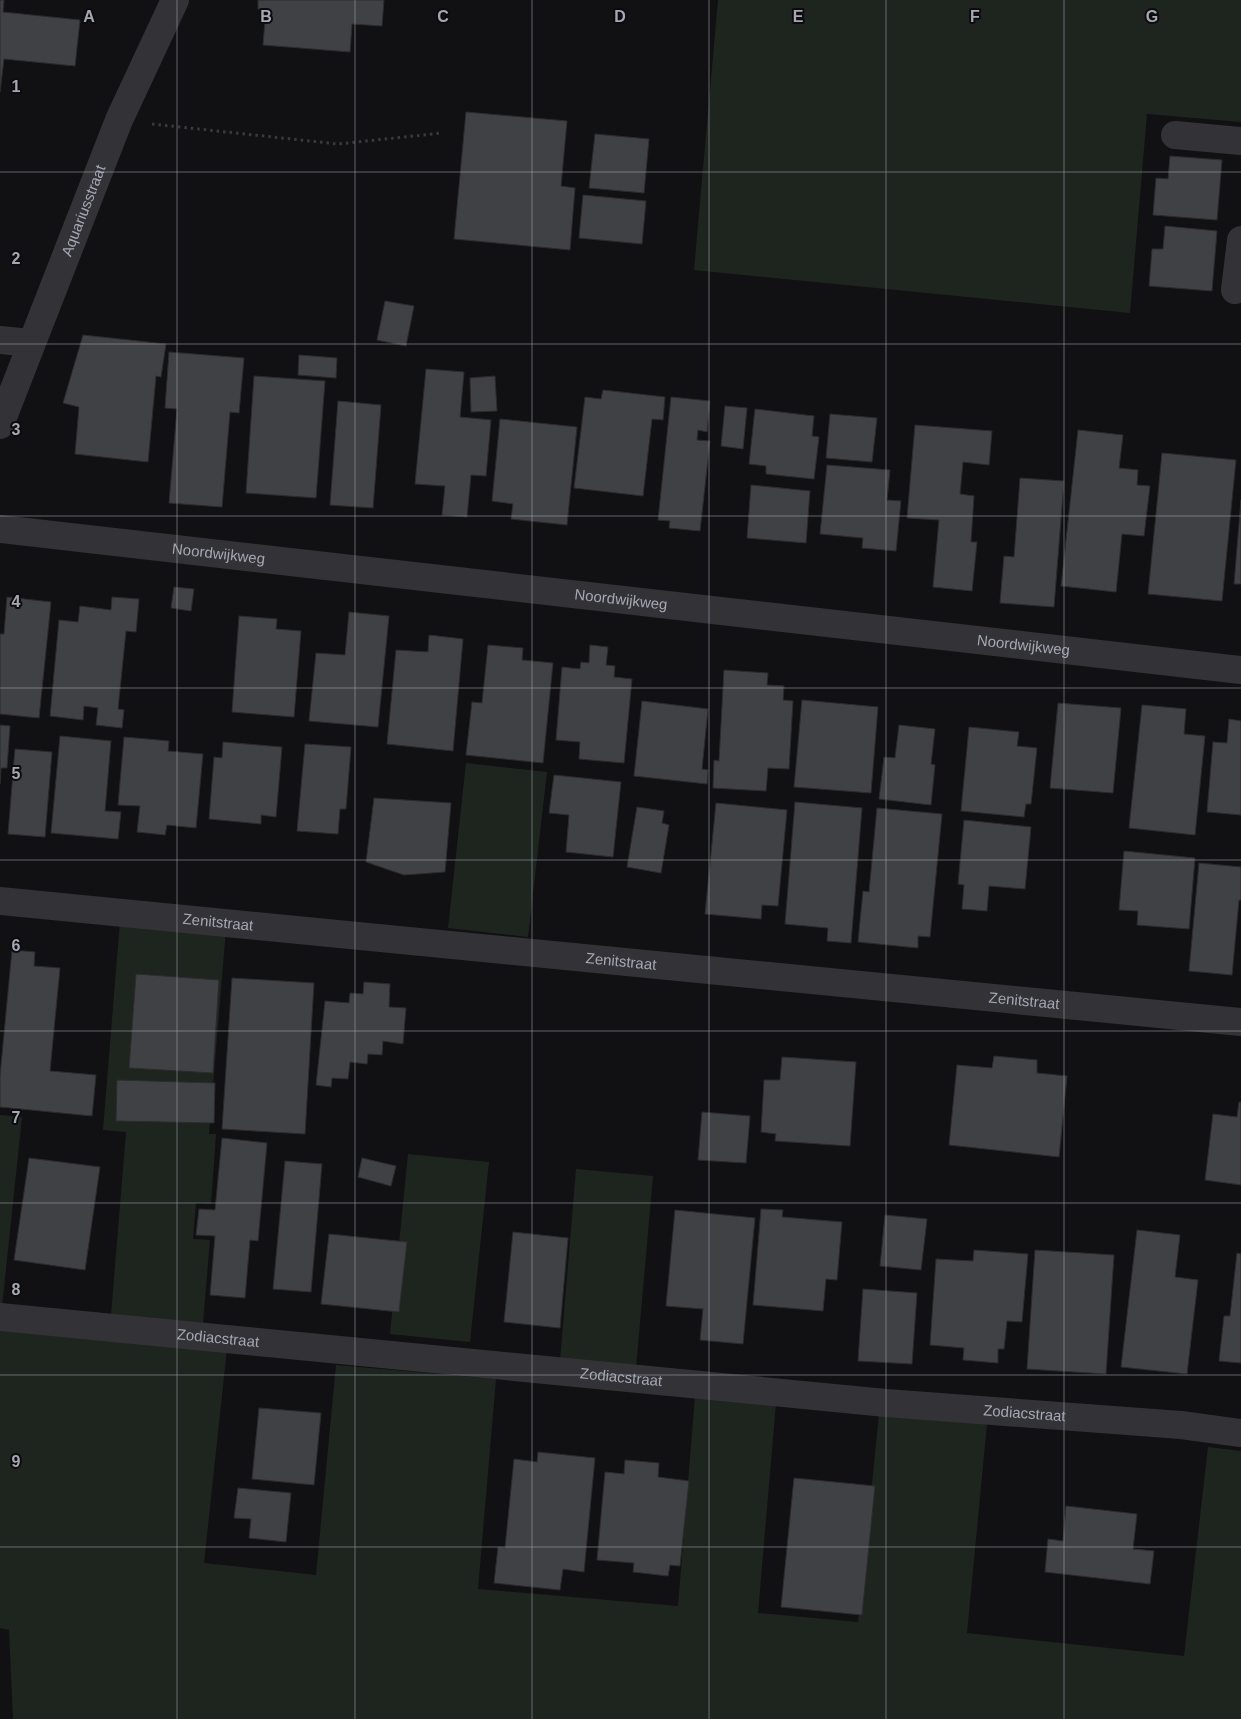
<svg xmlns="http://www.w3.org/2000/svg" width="1241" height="1719" font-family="Helvetica,sans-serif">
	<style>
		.green { fill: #1e251f }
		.building { fill: #404145; stroke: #2c2c2e }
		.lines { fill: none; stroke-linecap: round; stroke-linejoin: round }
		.path { stroke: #393a3e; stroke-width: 3; stroke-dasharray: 2.5 4; stroke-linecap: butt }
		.minor { stroke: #333337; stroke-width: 28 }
		.grid { fill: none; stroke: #a4a8b2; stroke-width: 1; stroke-opacity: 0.55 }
		.labels { text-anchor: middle; stroke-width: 4; stroke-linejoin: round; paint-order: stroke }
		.street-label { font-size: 15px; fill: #a4a8b2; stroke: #0c0c0e }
		.grid-label { font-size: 16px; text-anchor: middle; font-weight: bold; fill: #a4a8b2; stroke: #0c0c0e; stroke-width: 4; stroke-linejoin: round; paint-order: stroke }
	</style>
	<rect width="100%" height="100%" fill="#111113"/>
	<g class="green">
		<polygon points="718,0 1241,0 1241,122 1147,114 1130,313 694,270"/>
		<polygon points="466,763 547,772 528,937 448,928"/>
		<polygon points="120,921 226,929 209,1134 216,1134 211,1204 196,1203 193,1239 210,1240 203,1323 111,1315 126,1132 103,1130"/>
		<polygon points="0,1115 22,1117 2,1307 0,1307"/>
		<polygon points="408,1154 489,1162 470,1342 390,1334"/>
		<polygon points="576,1169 653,1176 636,1368 560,1361"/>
		<polygon points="0,1328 227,1349 204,1563 316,1575 336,1365 496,1379 478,1589 678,1606 695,1396 776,1403 758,1613 858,1622 879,1414 987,1424 967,1633 1184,1656 1208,1447 1241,1451 1241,1719 13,1719 9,1630 0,1628"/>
	</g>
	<g class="building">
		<polygon points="0,0 4,0 3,12 80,20 75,66 4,59 0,92"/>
		<polygon points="258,0 384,0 382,26 352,24 350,52 263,45 266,9 258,9"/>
		<polygon points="466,112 567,121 561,186 575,188 570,250 454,239"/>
		<polygon points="595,134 649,139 644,193 589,188"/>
		<polygon points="1170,156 1222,160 1217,220 1153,215 1156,178 1168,179"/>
		<polygon points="583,195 646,201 642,244 579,238"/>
		<polygon points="1165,226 1217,231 1212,291 1149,286 1152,249 1163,249"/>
		<polygon points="385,301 414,306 406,346 377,340"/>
		<polygon points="83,335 166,344 161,377 156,376 148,462 75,454 79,407 63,403"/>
		<polygon points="169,352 244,358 239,413 230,412 222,507 169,503 177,409 165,408"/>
		<polygon points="299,355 337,358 336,378 298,375"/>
		<polygon points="426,369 464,372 460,417 491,420 486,476 471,475 467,517 442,515 445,486 415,484"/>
		<polygon points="254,376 325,381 316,498 246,493"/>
		<polygon points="495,376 497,411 471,412 470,378"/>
		<polygon points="603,390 665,397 663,420 652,419 643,496 574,488 585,397 601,399"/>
		<polygon points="671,397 710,401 707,432 698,430 697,440 710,441 700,531 669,528 670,521 658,520"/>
		<polygon points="338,401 381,405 373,508 330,505"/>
		<polygon points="725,406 747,408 743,449 721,446"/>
		<polygon points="755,409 814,416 812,436 819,437 814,479 766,474 766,466 749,464"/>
		<polygon points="830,414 877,418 872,462 826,458"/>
		<polygon points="500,419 577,427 567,525 511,519 513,504 492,501"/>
		<polygon points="915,425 992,431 989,465 963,462 960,494 974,496 971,542 977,542 972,591 933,587 939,520 907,518"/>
		<polygon points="1078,430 1123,435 1119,468 1138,470 1137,485 1150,486 1144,536 1122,534 1116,592 1061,586"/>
		<polygon points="1162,453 1236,460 1222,601 1148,594"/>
		<polygon points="827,465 890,470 887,500 901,501 896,551 862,548 863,538 820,534"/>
		<polygon points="1020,478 1064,481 1054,607 1000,603 1004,556 1014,557"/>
		<polygon points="751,485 810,491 806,543 747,538"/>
		<polygon points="1241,500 1241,584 1234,584"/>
		<polygon points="174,587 194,589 191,611 171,608"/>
		<polygon points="7,597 51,602 39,718 0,714 0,634 4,634"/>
		<polygon points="112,597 139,599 136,632 126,631 118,709 124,710 122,728 96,725 98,708 84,706 83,720 50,716 59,620 78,622 80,606 111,610"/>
		<polygon points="349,612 389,616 378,727 309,721 316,653 345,655"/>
		<polygon points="239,616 277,619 276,629 301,631 294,717 232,712"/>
		<polygon points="429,635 463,639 453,751 387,744 396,650 428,652"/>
		<polygon points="488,645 523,648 522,660 553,663 543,763 466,755 472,702 482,703"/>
		<polygon points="590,645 608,647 606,665 615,666 614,677 632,679 624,763 579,759 580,742 556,740 562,667 580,669 581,662 589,663"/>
		<polygon points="724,670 768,673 767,685 784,686 783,700 793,701 789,769 768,768 766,791 713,788 714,760 719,761"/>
		<polygon points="802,700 878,707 871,793 794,787"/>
		<polygon points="642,701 708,709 702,769 708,770 707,784 634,776"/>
		<polygon points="1058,703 1121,708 1113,793 1050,788"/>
		<polygon points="1142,705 1186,709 1184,734 1205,736 1195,835 1129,828"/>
		<polygon points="1229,719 1241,721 1241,815 1207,812 1213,742 1227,743"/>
		<polygon points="0,725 10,726 7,768 1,768 0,784"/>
		<polygon points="899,725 935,729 931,764 935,765 931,805 879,799 884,757 895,758"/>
		<polygon points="969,727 1019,732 1017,746 1037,748 1031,804 1026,804 1024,817 961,811"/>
		<polygon points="60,736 111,741 105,811 121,812 118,839 51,833"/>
		<polygon points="124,737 169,741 168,751 203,754 196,828 167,825 165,835 137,832 140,806 118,805"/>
		<polygon points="223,742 282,747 276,817 261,815 261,824 209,819 214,757 222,758"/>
		<polygon points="305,744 351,747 346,809 340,809 338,834 297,831"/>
		<polygon points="15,749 52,752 45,837 8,834"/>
		<polygon points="554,775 621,782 613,857 566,852 569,815 549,813"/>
		<polygon points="374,798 451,803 445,872 404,875 366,862"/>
		<polygon points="795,802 862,808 851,943 827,941 828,928 785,924"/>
		<polygon points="716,803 787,810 778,906 762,905 761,919 705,914"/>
		<polygon points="637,807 664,811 662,823 669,825 661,873 627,867"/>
		<polygon points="877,808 942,814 930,937 918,936 918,948 858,942 863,891 869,892"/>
		<polygon points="964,820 1031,827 1025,889 989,886 987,911 962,909 964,885 958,884"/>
		<polygon points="1124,851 1195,858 1189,929 1137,925 1138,911 1119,910"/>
		<polygon points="1199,863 1241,867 1241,900 1239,900 1232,975 1189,971"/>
		<polygon points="12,950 35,952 34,966 60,968 50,1071 96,1075 92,1116 0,1107 0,1076"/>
		<polygon points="136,974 219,980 213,1073 129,1068"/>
		<polygon points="232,978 314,983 305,1134 222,1129"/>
		<polygon points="364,982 390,984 389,1007 406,1008 403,1044 383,1041 382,1055 368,1054 367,1064 350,1062 348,1079 332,1078 331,1087 316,1085 325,1001 349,1003 350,993 363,994"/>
		<polygon points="994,1056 1037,1060 1037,1073 1067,1076 1059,1157 949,1145 957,1065 992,1068"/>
		<polygon points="782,1057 856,1062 850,1146 775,1141 776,1134 761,1132 764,1080 780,1080"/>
		<polygon points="117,1080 215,1083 214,1123 116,1121"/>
		<polygon points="1239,1102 1241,1102 1241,1185 1205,1180 1213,1114 1237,1117"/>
		<polygon points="702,1112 750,1116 746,1163 698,1160"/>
		<polygon points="222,1138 267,1143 258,1241 250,1240 245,1298 210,1295 215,1236 196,1235 199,1209 215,1210"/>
		<polygon points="29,1158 100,1167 85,1270 14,1260"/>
		<polygon points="362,1158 396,1166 391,1186 358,1177"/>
		<polygon points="285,1161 322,1164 311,1292 273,1289"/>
		<polygon points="761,1209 783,1210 782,1217 842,1222 837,1280 826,1279 823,1311 753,1305"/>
		<polygon points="675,1210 755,1218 743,1344 700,1340 703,1309 666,1306"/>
		<polygon points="885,1215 927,1219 921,1270 880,1266"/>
		<polygon points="1137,1230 1180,1235 1175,1277 1198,1280 1187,1374 1121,1367"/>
		<polygon points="513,1232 568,1238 560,1328 504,1322"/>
		<polygon points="329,1234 407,1242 399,1312 321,1304"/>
		<polygon points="974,1250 1028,1254 1022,1322 1007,1321 1004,1349 998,1349 998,1363 963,1360 964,1348 930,1345 936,1259 973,1261"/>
		<polygon points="1035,1250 1114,1255 1106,1374 1027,1369"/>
		<polygon points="1237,1253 1241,1254 1241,1363 1219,1361 1224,1316 1230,1316"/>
		<polygon points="863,1289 917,1293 912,1364 858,1361"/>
		<polygon points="259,1408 321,1413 314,1485 252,1479"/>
		<polygon points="538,1452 595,1458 584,1572 563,1569 560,1590 494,1583 498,1547 505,1548 514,1459 537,1462"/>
		<polygon points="625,1460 659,1463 658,1477 689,1481 680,1566 670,1565 668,1576 633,1572 634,1563 597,1560 605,1472 624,1474"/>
		<polygon points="794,1478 875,1486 862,1615 781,1607"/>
		<polygon points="238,1488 291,1493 286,1542 249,1538 251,1519 234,1518"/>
		<polygon points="1066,1506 1137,1514 1133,1549 1154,1551 1150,1584 1045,1572 1048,1539 1063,1541"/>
	</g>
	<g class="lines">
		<polyline class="path" points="152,124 338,144 442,133"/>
		<g class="minor">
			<polyline points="1175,135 1241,141"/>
			<polyline points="1235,290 1241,240"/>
			<polyline points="0,340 31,343"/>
			<path id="s1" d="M 0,425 L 119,120 L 175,0"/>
			<path id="s2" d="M 0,529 L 1241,670"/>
			<path id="s3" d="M 0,901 L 1241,1022"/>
			<path id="s4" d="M 0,1317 L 886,1403 L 1181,1425 L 1241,1433"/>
		</g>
	</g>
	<path class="grid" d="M 177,0 L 177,1719M 355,0 L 355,1719M 532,0 L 532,1719M 709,0 L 709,1719M 886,0 L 886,1719M 1064,0 L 1064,1719M 0,172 L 1241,172M 0,344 L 1241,344M 0,516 L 1241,516M 0,688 L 1241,688M 0,860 L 1241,860M 0,1031 L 1241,1031M 0,1203 L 1241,1203M 0,1375 L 1241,1375M 0,1547 L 1241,1547"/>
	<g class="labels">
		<g class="street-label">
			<text dy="5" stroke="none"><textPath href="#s1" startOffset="230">Aquariusstraat</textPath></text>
			<text dy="5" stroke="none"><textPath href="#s2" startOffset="220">Noordwijkweg</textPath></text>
			<text dy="5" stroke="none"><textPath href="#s2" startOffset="625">Noordwijkweg</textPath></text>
			<text dy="5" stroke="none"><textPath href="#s2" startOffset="1030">Noordwijkweg</textPath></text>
			<text dy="5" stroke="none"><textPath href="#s3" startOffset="219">Zenitstraat</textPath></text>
			<text dy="5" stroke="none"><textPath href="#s3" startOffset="624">Zenitstraat</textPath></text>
			<text dy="5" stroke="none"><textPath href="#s3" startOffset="1029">Zenitstraat</textPath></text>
			<text dy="5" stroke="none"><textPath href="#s4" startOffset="219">Zodiacstraat</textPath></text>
			<text dy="5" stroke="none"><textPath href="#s4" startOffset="624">Zodiacstraat</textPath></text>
			<text dy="5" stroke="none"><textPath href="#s4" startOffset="1029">Zodiacstraat</textPath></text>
		</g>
	</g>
	<g class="grid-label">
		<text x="89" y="22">A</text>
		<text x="266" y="22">B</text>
		<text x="443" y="22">C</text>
		<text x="620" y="22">D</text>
		<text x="798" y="22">E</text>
		<text x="975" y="22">F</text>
		<text x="1152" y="22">G</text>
		<text x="16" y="92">1</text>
		<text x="16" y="264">2</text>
		<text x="16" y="435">3</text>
		<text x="16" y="607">4</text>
		<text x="16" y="779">5</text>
		<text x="16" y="951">6</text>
		<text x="16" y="1123">7</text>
		<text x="16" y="1295">8</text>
		<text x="16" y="1467">9</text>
	</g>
</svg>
